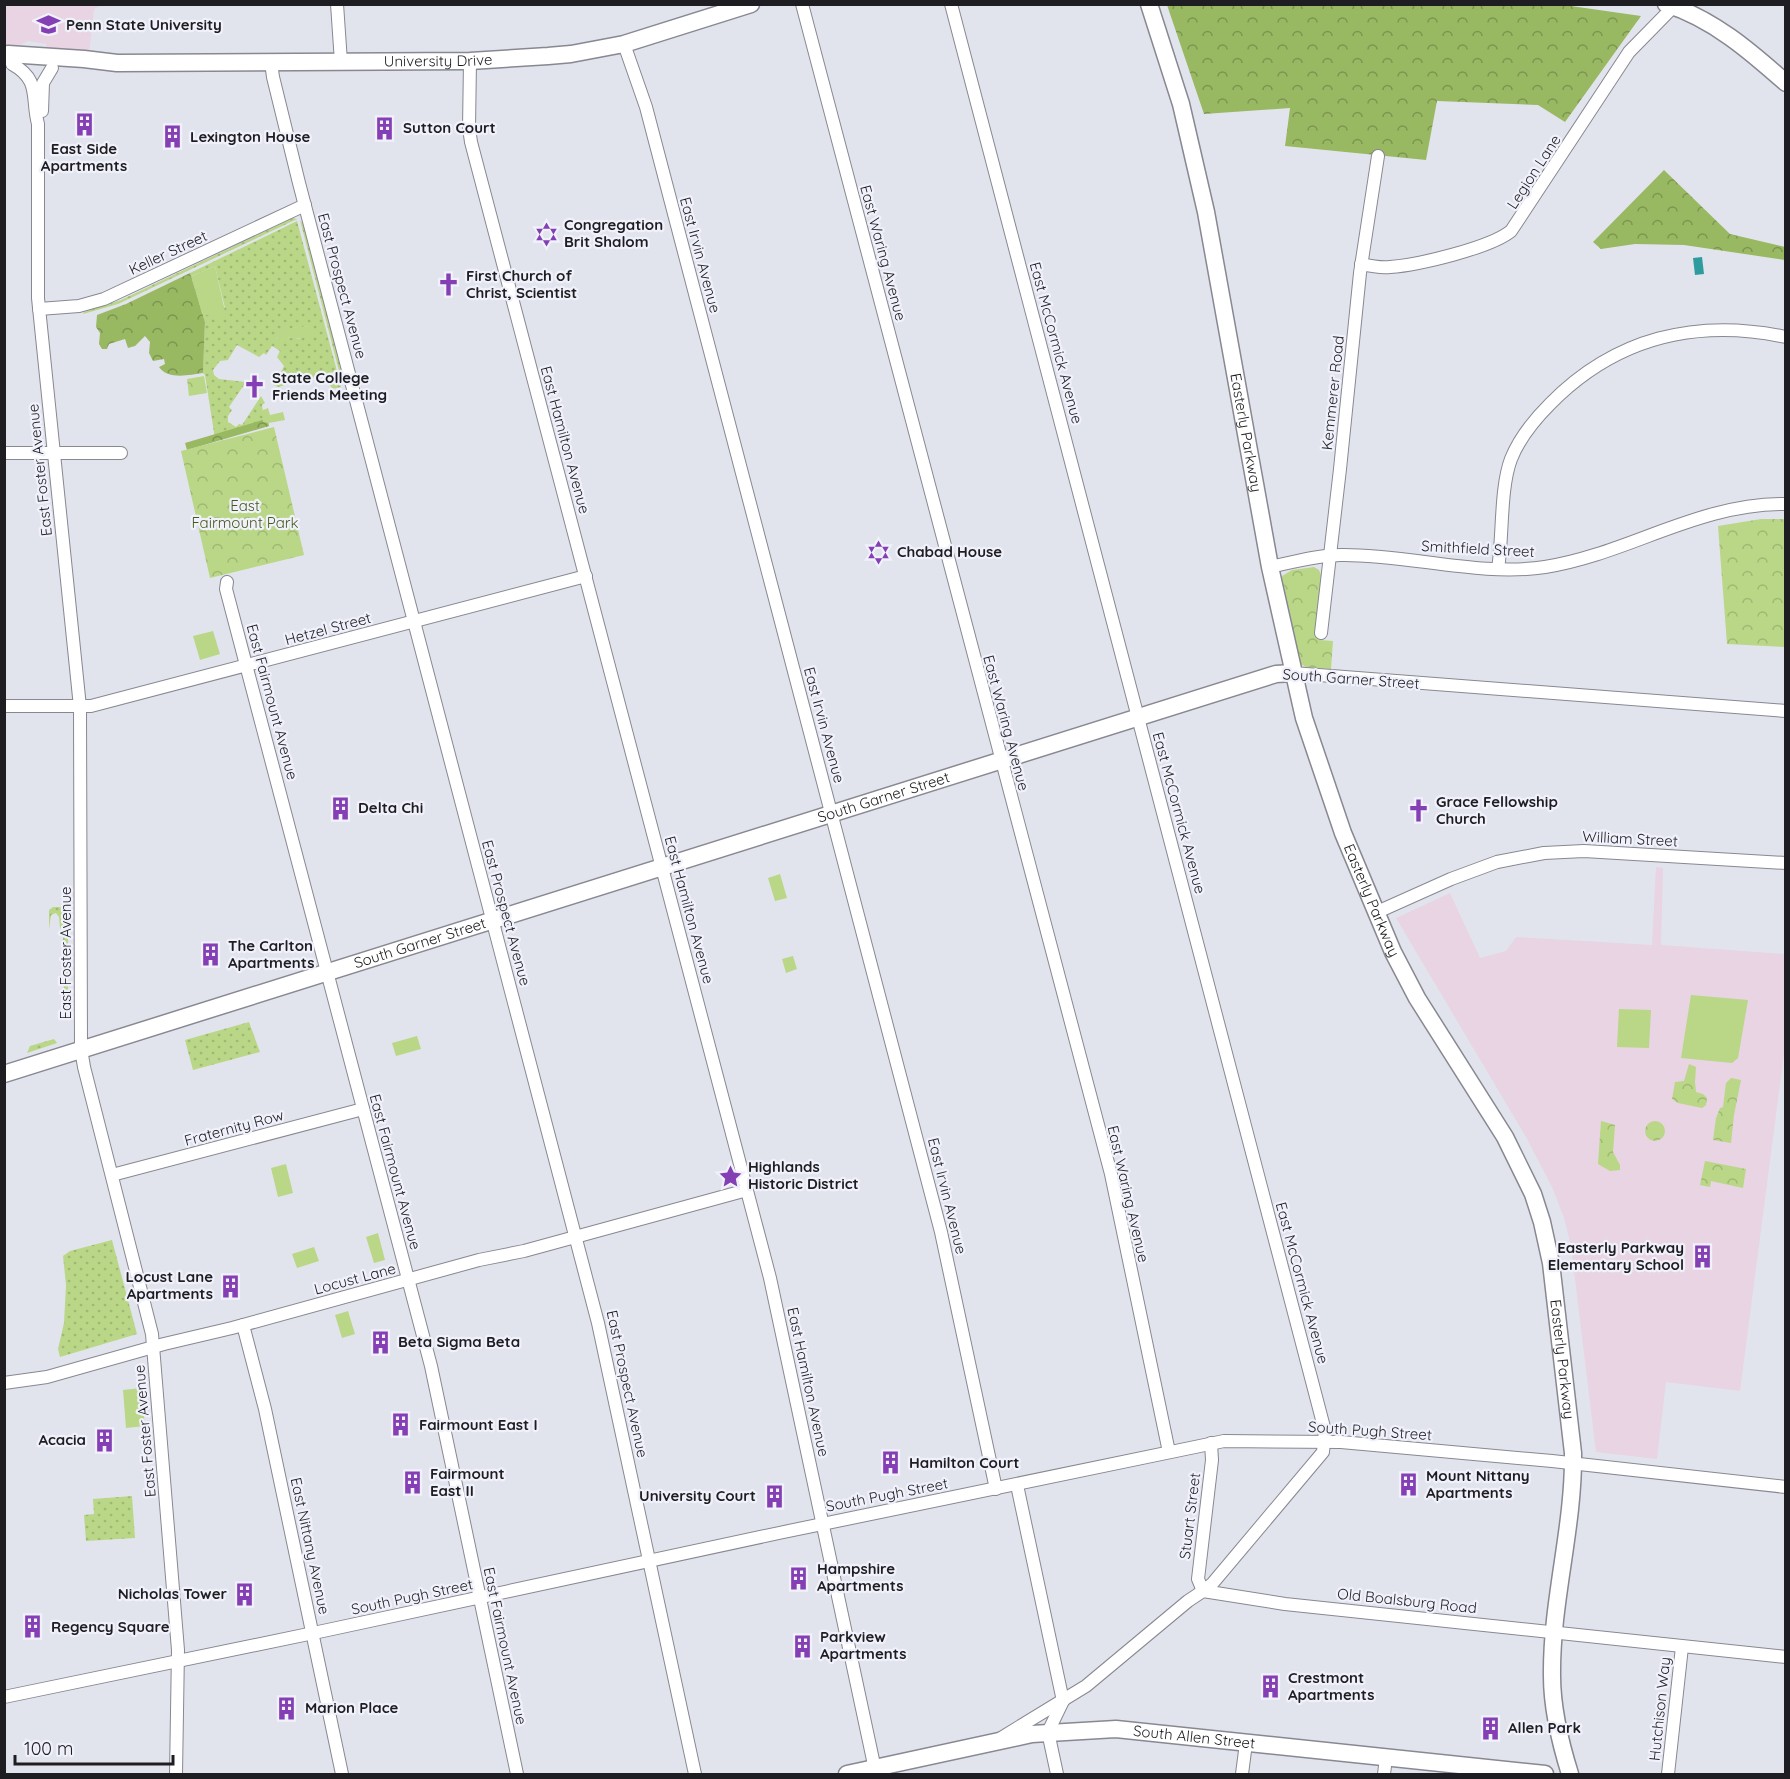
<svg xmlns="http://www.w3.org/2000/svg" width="1790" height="1779" font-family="Quicksand,sans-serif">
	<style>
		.education { fill: #e8d4e2 }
		.grass { fill: url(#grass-dots); fill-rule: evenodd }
		.forest { fill: url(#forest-crowns) }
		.park { fill: url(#park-crowns) }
		.garden { fill: #b9d786 }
		.water { fill: #2e9b9e }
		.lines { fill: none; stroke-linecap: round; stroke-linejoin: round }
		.street-casing { stroke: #878891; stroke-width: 14 }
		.secondary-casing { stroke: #878891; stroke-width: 19 }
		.street { stroke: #fff; stroke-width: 12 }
		.secondary { stroke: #fff; stroke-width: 16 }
		.labels { text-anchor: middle; stroke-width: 4.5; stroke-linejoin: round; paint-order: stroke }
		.poi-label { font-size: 15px; font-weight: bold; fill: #1e1e22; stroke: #f0f1fb; text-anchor: start }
		.street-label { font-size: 15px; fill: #1e1e22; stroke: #f0f1fb }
		.park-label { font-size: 15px; fill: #45591c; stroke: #f0f1fb }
	</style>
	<defs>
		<pattern id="grass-dots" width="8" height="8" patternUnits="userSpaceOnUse" patternTransform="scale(1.5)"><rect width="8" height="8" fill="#b9d786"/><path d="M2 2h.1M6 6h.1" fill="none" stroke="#9fb873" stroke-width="1.8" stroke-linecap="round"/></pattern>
		<pattern id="forest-crowns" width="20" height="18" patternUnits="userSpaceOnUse" patternTransform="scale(1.5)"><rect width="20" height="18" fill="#99b862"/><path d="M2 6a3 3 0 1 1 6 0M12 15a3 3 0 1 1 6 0" fill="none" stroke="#7c9550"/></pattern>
		<pattern id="park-crowns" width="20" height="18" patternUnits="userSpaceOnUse" patternTransform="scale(1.5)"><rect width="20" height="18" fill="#b9d786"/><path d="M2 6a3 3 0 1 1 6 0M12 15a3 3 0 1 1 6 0" fill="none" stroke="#9fb873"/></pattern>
	</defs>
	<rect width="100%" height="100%" fill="#e2e4ed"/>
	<g class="education">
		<polygon points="5,5 102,5 94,9 89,54 46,50 46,44 28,41 20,45 5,47"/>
		<polygon points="1656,867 1663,868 1661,945 1785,954 1785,1046 1740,1391 1666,1382 1657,1459 1596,1452 1571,1246 1564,1218 1552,1187 1526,1137 1396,918 1450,893 1480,958 1506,951 1516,937 1652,945"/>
	</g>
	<g class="grass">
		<polygon points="293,218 297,219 118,304 83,314 84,312 121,300"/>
		<polygon points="300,220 303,224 342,370 339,371"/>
		<path d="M 297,221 L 337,371 L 278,387 L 273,385 L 273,378 L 281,377 L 280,374 L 284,366 L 277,357 L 280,351 L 272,346 L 266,355 L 264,353 L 259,357 L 237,345 L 228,360 L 220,361 L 213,370 L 214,375 L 219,379 L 246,382 L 229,407 L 232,410 L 228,416 L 228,422 L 236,427 L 239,424 L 242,425 L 261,396 L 265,403 L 262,405 L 265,424 L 269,423 L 269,426 L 215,439 L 205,375 L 203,373 L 205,322 L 190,273 ZM 215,266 L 225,308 L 192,276 ZM 309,326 L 312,333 L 299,339 L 291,337 L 281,341 L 276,339 C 282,327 297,328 309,326 Z"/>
		<polygon points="337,374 341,387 332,389 326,377"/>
		<polygon points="53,907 68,907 68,998 64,993 63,935 62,929 60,928 59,917 56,913 51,915 49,929 49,910"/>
		<polygon points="249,1022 260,1052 193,1070 185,1040"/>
		<polygon points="54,1039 57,1043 27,1053 30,1046"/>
		<polygon points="112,1240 137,1334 60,1357 58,1349 64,1323 66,1285 63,1256 70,1251"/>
		<polygon points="132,1496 135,1538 86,1541 84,1515 94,1514 93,1499"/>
	</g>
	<g class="forest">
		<polygon points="1557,4 1641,16 1565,122 1538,105 1437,101 1426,160 1285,146 1290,108 1204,114 1167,5"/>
		<polygon points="1664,170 1730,234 1785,247 1785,260 1684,245 1635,244 1601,249 1593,242"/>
		<path d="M 190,273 L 205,322 L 203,373 C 189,375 168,380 159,367 L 165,364 L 164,359 L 153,361 L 149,353 L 150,342 L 145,336 L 135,346 L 128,348 L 125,339 L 109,344 L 107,349 L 102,349 L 99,344 L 100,333 L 96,327 L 97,315 L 126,304 Z"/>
		<polygon points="266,419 269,426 187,450 185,443"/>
	</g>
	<g class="park">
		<polygon points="204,376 207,393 189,396 187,379"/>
		<polygon points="274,427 304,555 210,578 181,451"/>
		<polygon points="1761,519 1785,519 1785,647 1727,644 1718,526"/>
		<polygon points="1314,567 1319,570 1321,575 1315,632 1320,640 1333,641 1331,669 1306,667 1299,663 1281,580 1282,576 1292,570"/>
		<polygon points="793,956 797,969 786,973 782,959"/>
		<polygon points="1689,1064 1696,1067 1695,1082 1696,1092 1703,1094 1707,1098 1706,1105 1702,1108 1678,1103 1672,1099 1675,1082 1684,1081"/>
		<polygon points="1731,1078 1741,1080 1734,1115 1731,1143 1713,1140 1716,1118 1720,1108 1723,1107 1726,1083"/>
		<polygon points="1601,1121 1615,1125 1613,1152 1620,1165 1620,1170 1610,1171 1598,1164"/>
		<circle cx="1655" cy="1131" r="10"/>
		<polygon points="1705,1161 1746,1169 1743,1188 1711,1181 1710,1187 1700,1185"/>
	</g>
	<g class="garden">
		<polygon points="215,266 226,316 220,318 202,314 192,276"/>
		<path d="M 309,326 L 313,326 L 315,331 C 307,337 299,341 290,337 L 280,344 L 276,341 C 278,326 297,328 309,326 Z"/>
		<polygon points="268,408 270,415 283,412 285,420 269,423 263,422 263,410"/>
		<polygon points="213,631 220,654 200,660 193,636"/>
		<polygon points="780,874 787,898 775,901 768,878"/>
		<polygon points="1691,995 1748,1000 1738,1058 1732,1063 1681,1058"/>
		<polygon points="1619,1009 1651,1010 1649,1048 1617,1047"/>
		<polygon points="417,1036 421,1049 396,1056 392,1043"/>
		<polygon points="286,1164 293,1193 278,1197 271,1168"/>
		<polygon points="378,1233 385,1260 374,1263 366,1237"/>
		<polygon points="314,1247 319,1261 297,1268 292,1254"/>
		<polygon points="348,1311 355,1334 342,1338 335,1315"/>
		<polygon points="141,1388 145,1426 126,1428 123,1390"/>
	</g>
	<polygon class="water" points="1702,257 1704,274 1695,275 1693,258"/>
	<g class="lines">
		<defs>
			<g id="street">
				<polyline points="337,4 341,62"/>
				<polyline points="802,4 1111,1174 1169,1452"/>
				<polyline points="951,4 1325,1431 1323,1452 1212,1584 1203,1591 1198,1579 1212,1460 1211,1443"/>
				<polyline points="624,44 646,107 941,1232 996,1489"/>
				<polyline points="470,61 469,128 471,142 770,1278 876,1774"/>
				<polyline points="271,62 273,77 299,183 598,1323 695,1774"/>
				<path d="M 12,64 C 41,80 31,98 38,124 L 38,298 L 80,707 L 81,1049 L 84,1067 L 152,1334 L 178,1650 L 176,1774"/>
				<polyline points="42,111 43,83 52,68"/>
				<path d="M 1361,264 C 1370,266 1380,268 1390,267 C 1418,265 1490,248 1511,231 L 1629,52 L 1676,4"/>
				<polyline points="39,309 79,306 104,299 305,205"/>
				<polyline points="4,453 121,453"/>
				<path d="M 1270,567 C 1293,562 1318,555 1341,555 C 1406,554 1481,577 1545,567 C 1628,554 1698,503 1786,504"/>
				<path d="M 1498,569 C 1503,537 1500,488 1511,459 C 1519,439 1535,419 1550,404 C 1615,338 1696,318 1786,337"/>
				<polyline points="227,582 226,589 431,1366 517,1774"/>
				<polyline points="1321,633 1340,469 1360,273 1378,156"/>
				<polyline points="1293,673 1786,711"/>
				<polyline points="4,706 91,706 586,576"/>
				<polyline points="1375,913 1451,879 1497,862 1544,853 1584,851 1786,863"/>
				<polyline points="112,1175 363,1109"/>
				<polyline points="243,1325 265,1409 342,1774"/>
				<polyline points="4,1383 47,1377 164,1344 232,1328 479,1260 524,1251 747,1190"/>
				<polyline points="1017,1485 1063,1701"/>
				<polyline points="4,1697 323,1631 779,1533 1224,1441 1341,1442 1552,1461 1786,1487"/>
				<polyline points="1001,1738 1086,1686 1188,1601 1203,1591 1285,1604 1786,1657"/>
				<polyline points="1057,1774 1048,1732 1063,1701"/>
				<polyline points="1242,1774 1246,1743"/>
				<polyline points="1384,1774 1386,1758"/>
				<polyline points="1668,1774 1682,1647"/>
			</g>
			<g id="secondary">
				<path id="s1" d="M 1149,4 L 1181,104 L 1206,212 L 1270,567 L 1304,718 L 1343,833 L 1393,952 L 1417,998 L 1505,1137 L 1533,1194 L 1542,1222 L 1551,1263 L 1573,1453 C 1574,1528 1551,1601 1552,1676 C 1552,1710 1560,1742 1570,1774"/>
				<path d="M 1666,4 C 1713,19 1750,51 1786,83"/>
				<path id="s2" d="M 4,56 L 8,54 L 84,59 L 117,63 L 470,61 L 548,56 L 571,54 L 624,44 L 751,4"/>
				<path id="s3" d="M 4,1074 L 1276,674 L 1293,673"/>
				<path id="s4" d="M 847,1774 L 1032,1734 L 1116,1729 L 1545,1774"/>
			</g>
		</defs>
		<use href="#street" class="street-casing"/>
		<use href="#secondary" class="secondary-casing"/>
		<use href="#street" class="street"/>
		<use href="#secondary" class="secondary"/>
	</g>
	<defs>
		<symbol id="university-bare" viewBox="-9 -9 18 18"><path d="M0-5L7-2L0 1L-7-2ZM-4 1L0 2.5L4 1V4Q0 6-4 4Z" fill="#833fb3" stroke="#f0f1fb" stroke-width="2.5" paint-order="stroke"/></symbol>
		<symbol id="building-bare" viewBox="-9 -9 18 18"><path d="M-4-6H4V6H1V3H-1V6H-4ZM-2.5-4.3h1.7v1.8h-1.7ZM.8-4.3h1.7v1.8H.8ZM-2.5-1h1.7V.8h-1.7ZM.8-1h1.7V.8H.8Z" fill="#833fb3" stroke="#f0f1fb" stroke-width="2.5" paint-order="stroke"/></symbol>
		<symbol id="synagogue-bare" viewBox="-9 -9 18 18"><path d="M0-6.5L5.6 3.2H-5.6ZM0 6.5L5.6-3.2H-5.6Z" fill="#833fb3" stroke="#f0f1fb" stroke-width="2.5" paint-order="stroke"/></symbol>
		<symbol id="church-bare" viewBox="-9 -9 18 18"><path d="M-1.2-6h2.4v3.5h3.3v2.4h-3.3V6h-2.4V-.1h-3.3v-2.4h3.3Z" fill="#833fb3" stroke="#f0f1fb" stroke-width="2.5" paint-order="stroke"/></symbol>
		<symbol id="sight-bare" viewBox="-9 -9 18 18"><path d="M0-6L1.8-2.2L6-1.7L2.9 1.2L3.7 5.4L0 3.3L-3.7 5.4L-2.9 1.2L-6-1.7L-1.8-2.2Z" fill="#833fb3" stroke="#f0f1fb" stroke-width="2.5" paint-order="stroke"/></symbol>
	</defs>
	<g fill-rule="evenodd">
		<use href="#university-bare" x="32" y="8" width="33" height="33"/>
		<use href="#building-bare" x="68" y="108" width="33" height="33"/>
		<use href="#building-bare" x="368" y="112" width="33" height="33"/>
		<use href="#building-bare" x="156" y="120" width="33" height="33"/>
		<use href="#synagogue-bare" x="530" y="218" width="33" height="33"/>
		<use href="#church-bare" x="432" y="268" width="33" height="33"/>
		<use href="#church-bare" x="238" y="370" width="33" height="33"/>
		<use href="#synagogue-bare" x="862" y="536" width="33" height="33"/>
		<use href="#building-bare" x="324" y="792" width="33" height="33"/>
		<use href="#church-bare" x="1402" y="794" width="33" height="33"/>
		<use href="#building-bare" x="194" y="938" width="33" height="33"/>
		<use href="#sight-bare" x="714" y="1160" width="33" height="33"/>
		<use href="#building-bare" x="1686" y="1240" width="33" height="33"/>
		<use href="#building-bare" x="214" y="1270" width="33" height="33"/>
		<use href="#building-bare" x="364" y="1326" width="33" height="33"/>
		<use href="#building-bare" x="384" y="1408" width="33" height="33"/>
		<use href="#building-bare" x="88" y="1424" width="33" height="33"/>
		<use href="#building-bare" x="874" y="1446" width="33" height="33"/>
		<use href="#building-bare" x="396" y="1466" width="33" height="33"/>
		<use href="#building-bare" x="1392" y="1468" width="33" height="33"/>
		<use href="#building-bare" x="758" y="1480" width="33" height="33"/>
		<use href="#building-bare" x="782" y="1562" width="33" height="33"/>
		<use href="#building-bare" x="228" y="1578" width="33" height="33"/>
		<use href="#building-bare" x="16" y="1610" width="33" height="33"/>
		<use href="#building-bare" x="786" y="1630" width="33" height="33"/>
		<use href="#building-bare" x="1254" y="1670" width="33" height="33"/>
		<use href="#building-bare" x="270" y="1692" width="33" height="33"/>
		<use href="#building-bare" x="1474" y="1712" width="33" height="33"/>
	</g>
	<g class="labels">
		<g class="poi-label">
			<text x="66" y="30">Penn State University</text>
			<text x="403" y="133">Sutton Court</text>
			<text x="190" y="142">Lexington House</text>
			<text x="84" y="154" text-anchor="middle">East Side<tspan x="84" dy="17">Apartments</tspan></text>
			<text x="564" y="230">Congregation<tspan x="564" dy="17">Brit Shalom</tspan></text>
			<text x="466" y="281">First Church of<tspan x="466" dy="17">Christ, Scientist</tspan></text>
			<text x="272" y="383">State College<tspan x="272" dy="17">Friends Meeting</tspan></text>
			<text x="897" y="557">Chabad House</text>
			<text x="1436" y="807">Grace Fellowship<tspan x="1436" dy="17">Church</tspan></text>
			<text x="358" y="813">Delta Chi</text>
			<text x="228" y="951">The Carlton<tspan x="228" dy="17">Apartments</tspan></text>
			<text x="748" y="1172">Highlands<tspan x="748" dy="17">Historic District</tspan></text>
			<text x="1684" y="1253" text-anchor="end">Easterly Parkway<tspan x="1684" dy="17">Elementary School</tspan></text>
			<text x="213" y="1282" text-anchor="end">Locust Lane<tspan x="213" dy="17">Apartments</tspan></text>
			<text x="398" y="1347">Beta Sigma Beta</text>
			<text x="419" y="1430">Fairmount East I</text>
			<text x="86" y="1445" text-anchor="end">Acacia</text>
			<text x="909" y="1468">Hamilton Court</text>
			<text x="430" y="1479">Fairmount<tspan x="430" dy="17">East II</tspan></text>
			<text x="1426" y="1481">Mount Nittany<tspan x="1426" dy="17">Apartments</tspan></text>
			<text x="756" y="1501" text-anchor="end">University Court</text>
			<text x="817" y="1574">Hampshire<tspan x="817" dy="17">Apartments</tspan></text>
			<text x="227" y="1599" text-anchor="end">Nicholas Tower</text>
			<text x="51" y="1632">Regency Square</text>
			<text x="820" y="1642">Parkview<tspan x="820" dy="17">Apartments</tspan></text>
			<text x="1288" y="1683">Crestmont<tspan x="1288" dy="17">Apartments</tspan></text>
			<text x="305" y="1713">Marion Place</text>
			<text x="1508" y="1733">Allen Park</text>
		</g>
		<g class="street-label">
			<text dy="5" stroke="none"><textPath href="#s2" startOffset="435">University Drive</textPath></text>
			<text transform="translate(1534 172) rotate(-57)" y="5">Legion Lane</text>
			<text transform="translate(168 253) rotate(-25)" y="5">Keller Street</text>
			<text transform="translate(883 253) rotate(75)" y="5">East Waring Avenue</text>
			<text transform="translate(700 255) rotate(75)" y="5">East Irvin Avenue</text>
			<text transform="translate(342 286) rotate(75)" y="5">East Prospect Avenue</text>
			<text transform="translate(1056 343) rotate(75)" y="5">East McCormick Avenue</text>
			<text transform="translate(1333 393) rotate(-84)" y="5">Kemmerer Road</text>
			<text dy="5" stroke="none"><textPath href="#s1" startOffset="440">Easterly Parkway</textPath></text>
			<text transform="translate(565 440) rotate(75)" y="5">East Hamilton Avenue</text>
			<text transform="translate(40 470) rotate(-96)" y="5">East Foster Avenue</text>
			<text transform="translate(1478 549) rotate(3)" y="5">Smithfield Street</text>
			<text transform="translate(328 629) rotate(-15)" y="5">Hetzel Street</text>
			<text transform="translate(1351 679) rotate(4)" y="5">South Garner Street</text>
			<text transform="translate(272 702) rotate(75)" y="5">East Fairmount Avenue</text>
			<text transform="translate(1006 723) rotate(75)" y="5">East Waring Avenue</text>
			<text transform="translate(824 725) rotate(75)" y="5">East Irvin Avenue</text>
			<text dy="5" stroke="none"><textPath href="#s3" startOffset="922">South Garner Street</textPath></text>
			<text transform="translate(1179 813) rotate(75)" y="5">East McCormick Avenue</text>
			<text transform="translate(1630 839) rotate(3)" y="5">William Street</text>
			<text dy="5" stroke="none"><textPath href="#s1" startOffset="926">Easterly Parkway</textPath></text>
			<text transform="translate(689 910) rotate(75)" y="5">East Hamilton Avenue</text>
			<text transform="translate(506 913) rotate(75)" y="5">East Prospect Avenue</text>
			<text dy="5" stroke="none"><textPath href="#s3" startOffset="436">South Garner Street</textPath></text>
			<text transform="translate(66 953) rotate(-90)" y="5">East Foster Avenue</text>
			<text transform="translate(234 1128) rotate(-15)" y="5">Fraternity Row</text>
			<text transform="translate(395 1172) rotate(75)" y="5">East Fairmount Avenue</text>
			<text transform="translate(1128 1194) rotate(77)" y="5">East Waring Avenue</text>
			<text transform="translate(947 1196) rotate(76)" y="5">East Irvin Avenue</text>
			<text transform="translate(355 1279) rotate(-15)" y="5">Locust Lane</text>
			<text transform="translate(1302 1283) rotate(75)" y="5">East McCormick Avenue</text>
			<text dy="5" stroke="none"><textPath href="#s1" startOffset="1430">Easterly Parkway</textPath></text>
			<text transform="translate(808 1382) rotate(78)" y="5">East Hamilton Avenue</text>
			<text transform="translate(627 1384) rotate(78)" y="5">East Prospect Avenue</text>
			<text transform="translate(145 1431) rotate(-95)" y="5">East Foster Avenue</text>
			<text transform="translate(1370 1431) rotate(4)" y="5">South Pugh Street</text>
			<text transform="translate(887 1495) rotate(-11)" y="5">South Pugh Street</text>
			<text transform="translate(1190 1516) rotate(-83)" y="5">Stuart Street</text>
			<text transform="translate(310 1546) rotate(78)" y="5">East Nittany Avenue</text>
			<text transform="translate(412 1597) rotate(-12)" y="5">South Pugh Street</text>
			<text transform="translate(1407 1601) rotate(6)" y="5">Old Boalsburg Road</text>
			<text transform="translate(505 1646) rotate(78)" y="5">East Fairmount Avenue</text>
			<text transform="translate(1660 1709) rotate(-84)" y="5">Hutchison Way</text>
			<text dy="5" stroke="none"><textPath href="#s4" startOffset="352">South Allen Street</textPath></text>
		</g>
		<g class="park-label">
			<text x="245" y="511">East<tspan x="245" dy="17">Fairmount Park</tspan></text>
		</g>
	</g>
	<rect width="1790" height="1779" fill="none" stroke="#1e1e22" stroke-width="12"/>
	<path d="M15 1755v9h158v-9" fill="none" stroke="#1e1e22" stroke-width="3"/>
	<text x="24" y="1755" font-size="18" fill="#1e1e22" stroke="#f0f1fb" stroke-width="4.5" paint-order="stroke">100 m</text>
</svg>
